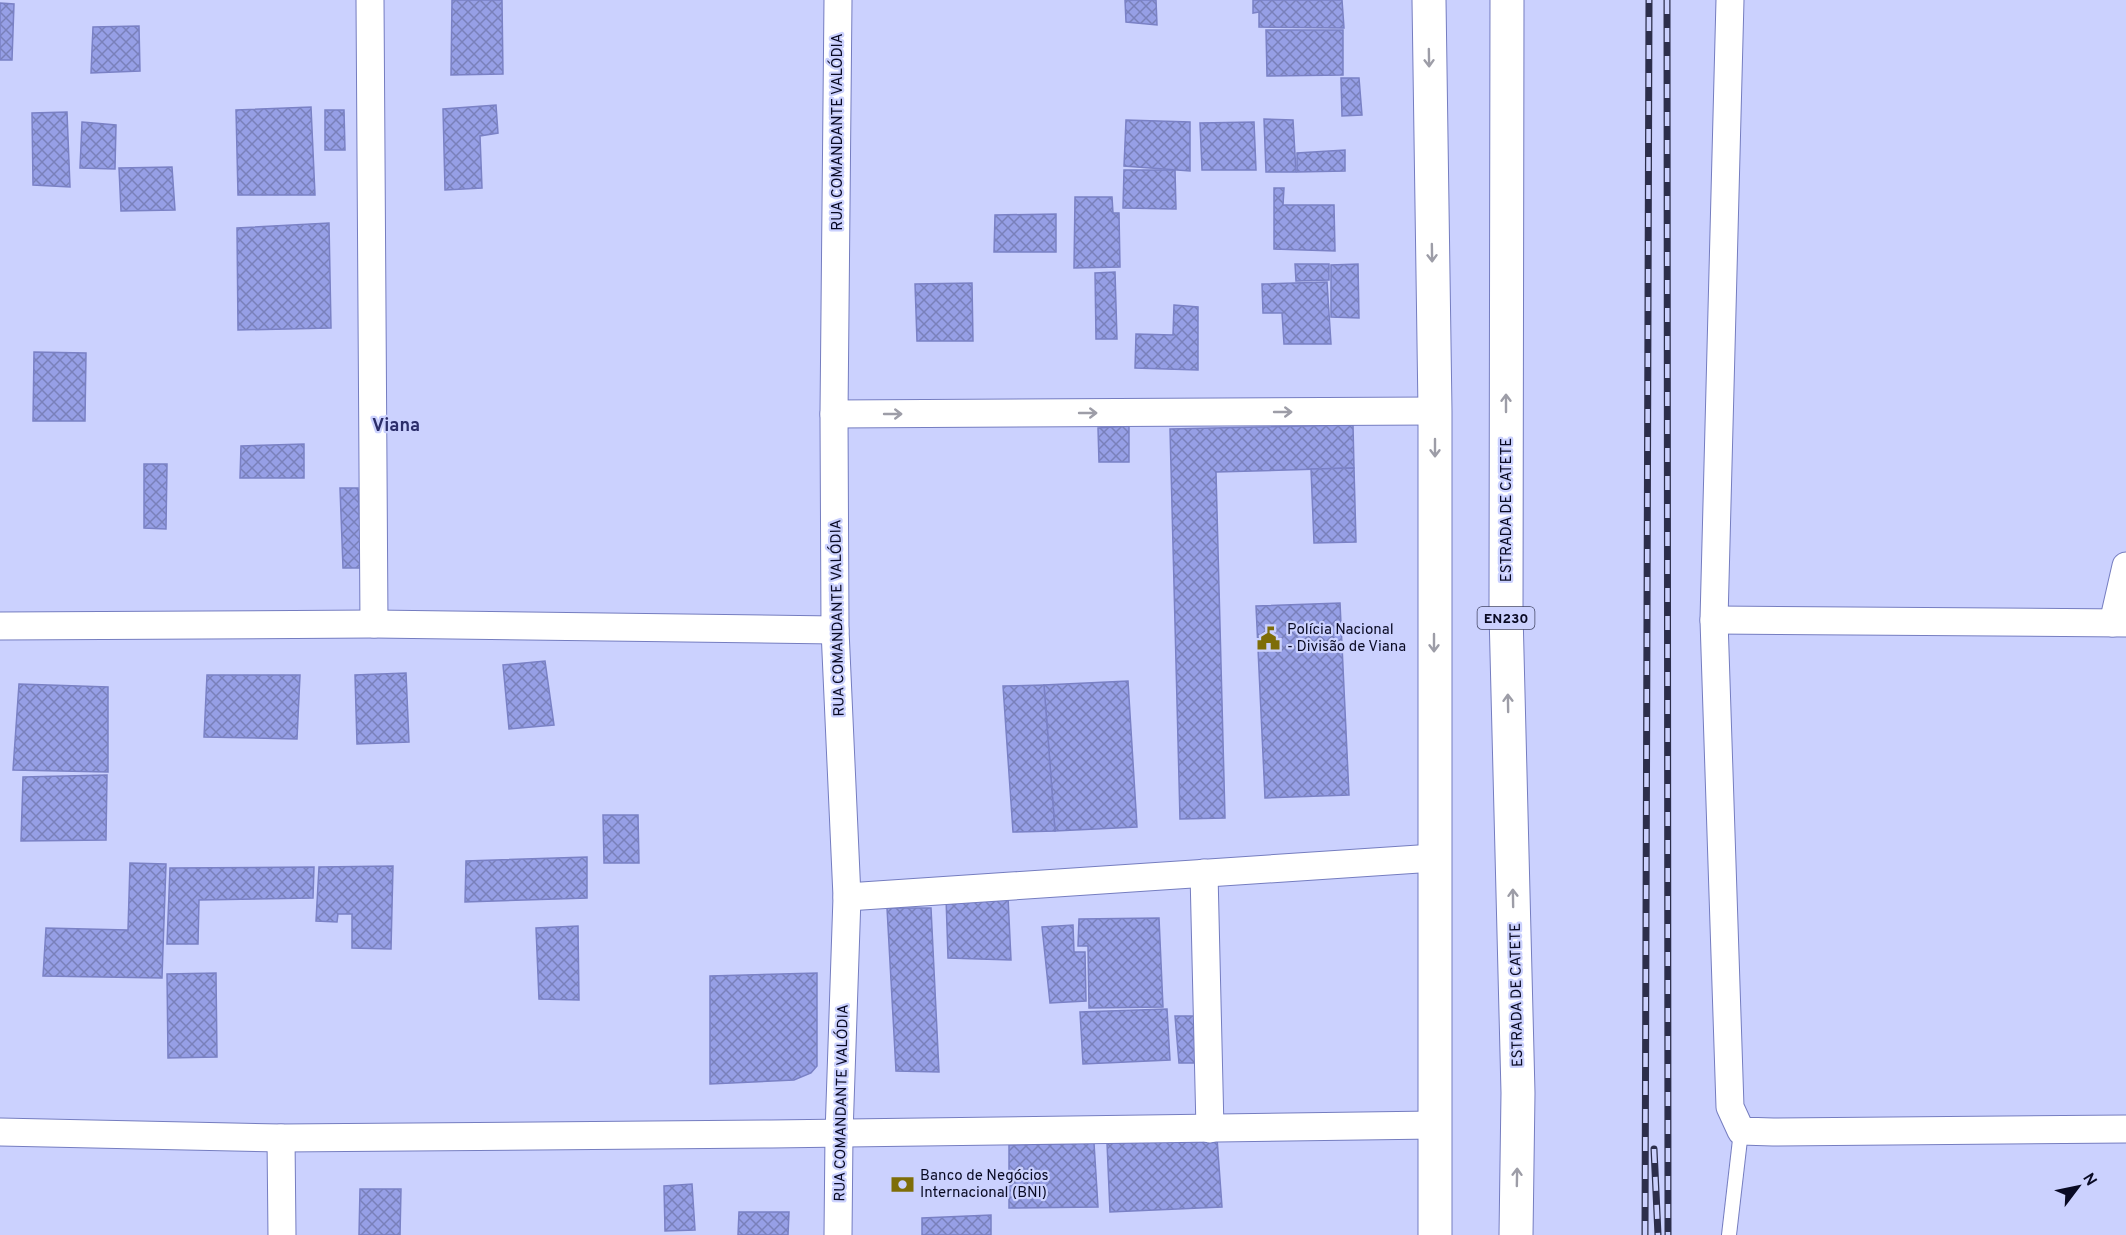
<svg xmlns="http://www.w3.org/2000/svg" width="2126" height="1235" font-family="Overpass,sans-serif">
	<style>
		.building { fill: url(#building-cross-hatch); stroke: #7a81c5; stroke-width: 1.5 }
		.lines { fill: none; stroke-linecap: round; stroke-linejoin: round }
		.service-casing { stroke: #757dc0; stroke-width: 16 }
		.minor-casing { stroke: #757dc0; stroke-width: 29 }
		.trunk-casing { stroke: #757dc0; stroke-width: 35 }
		.service { stroke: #fff; stroke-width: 14 }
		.minor { stroke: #fff; stroke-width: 27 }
		.trunk { stroke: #fff; stroke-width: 33 }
		.rail-casing { stroke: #2c2e4b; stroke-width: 7 }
		.rail { stroke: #cbd1fe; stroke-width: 4.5; stroke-dasharray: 14; stroke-linecap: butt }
		.oneway { stroke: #9d9da7 }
		.labels { text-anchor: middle; stroke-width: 4.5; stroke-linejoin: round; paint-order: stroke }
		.shield { fill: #cbd1fe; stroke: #434665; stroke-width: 1.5 }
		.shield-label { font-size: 14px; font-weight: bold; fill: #090a23 }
		.street-label { font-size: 15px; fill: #090a23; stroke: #cbd1fe }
		.poi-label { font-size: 15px; fill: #090a23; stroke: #cbd1fe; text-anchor: start }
		.quarter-label { font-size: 18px; font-weight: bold; fill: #2c2e6a; stroke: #cbd1fe }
	</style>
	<defs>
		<pattern id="building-cross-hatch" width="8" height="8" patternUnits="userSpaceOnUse" patternTransform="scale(1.5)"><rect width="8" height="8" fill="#969fe6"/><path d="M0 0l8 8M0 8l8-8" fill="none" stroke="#7980ba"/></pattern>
	</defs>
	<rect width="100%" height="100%" fill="#cbd1fe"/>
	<g class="building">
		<polygon points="452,0 502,0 503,74 451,75"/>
		<polygon points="1125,0 1156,0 1157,25 1126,22"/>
		<polygon points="1253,0 1342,0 1344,28 1259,27 1259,12 1253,13"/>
		<polygon points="0,3 14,4 12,60 0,60"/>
		<polygon points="139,26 140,71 91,73 93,27"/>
		<polygon points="1266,30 1343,30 1343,75 1267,76"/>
		<polygon points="1341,78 1359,78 1362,115 1342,116"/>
		<polygon points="496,105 498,133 480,136 482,188 445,190 443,109"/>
		<polygon points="311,107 315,195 238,195 236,110"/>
		<polygon points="325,110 344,110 345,150 325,150"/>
		<polygon points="67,112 70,187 33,185 32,113"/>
		<polygon points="1264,119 1293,120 1296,172 1266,172"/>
		<polygon points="1126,120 1190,122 1190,171 1124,166"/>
		<polygon points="82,122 116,125 115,169 80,168"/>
		<polygon points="1254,122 1256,170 1202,170 1200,123"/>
		<polygon points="1345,150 1345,171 1297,172 1297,153"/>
		<polygon points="172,167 175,210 121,211 119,168"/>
		<polygon points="1124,170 1175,170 1176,209 1123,208"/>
		<polygon points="1274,188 1284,188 1283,205 1334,205 1335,251 1274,249"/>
		<polygon points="1075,197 1112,197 1113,213 1119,213 1120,267 1074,268"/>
		<polygon points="1056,214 1056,252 994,252 995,215"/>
		<polygon points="329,223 331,328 238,330 237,228"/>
		<polygon points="1295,264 1329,264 1329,280 1296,281"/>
		<polygon points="1358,264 1359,318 1331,317 1331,265"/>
		<polygon points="1115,272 1117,339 1096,339 1095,273"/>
		<polygon points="1327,282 1331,344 1284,344 1282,313 1263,313 1262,284"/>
		<polygon points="972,283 973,341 917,341 915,284"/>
		<polygon points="1174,305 1198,307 1198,370 1135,368 1136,334 1173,335"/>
		<polygon points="34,352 86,353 85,421 33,421"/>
		<polygon points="1353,425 1354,468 1216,472 1225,818 1180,819 1170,429"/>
		<polygon points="1129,426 1129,462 1099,462 1098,428"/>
		<polygon points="304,444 304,478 240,478 241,446"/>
		<polygon points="144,464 167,464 166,529 144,528"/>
		<polygon points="1354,468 1356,542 1314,543 1311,469"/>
		<polygon points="340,488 358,488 362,568 343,568"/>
		<polygon points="1340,603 1349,795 1265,798 1256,606"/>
		<polygon points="545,661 554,725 509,729 503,665"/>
		<polygon points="406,673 409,742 357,744 355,675"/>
		<polygon points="207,675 300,675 297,739 204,737"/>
		<polygon points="1128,681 1137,827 1055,831 1044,685"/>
		<polygon points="19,684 108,687 108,772 13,770"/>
		<polygon points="1044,685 1055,831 1013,832 1003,686"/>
		<polygon points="107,775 106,840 21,841 23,777"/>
		<polygon points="603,815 638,815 639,863 604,863"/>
		<polygon points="587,857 587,898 465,902 466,861"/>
		<polygon points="130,863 166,864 162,978 43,976 46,928 128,930"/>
		<polygon points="393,866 391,949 352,948 352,914 338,914 337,922 316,921 319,867"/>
		<polygon points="314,867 313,898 199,900 198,944 167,944 170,868"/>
		<polygon points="946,897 1008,897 1011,960 948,958"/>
		<polygon points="887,908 931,908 939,1072 896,1071"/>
		<polygon points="1159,918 1163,1007 1089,1008 1088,946 1078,946 1079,919"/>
		<polygon points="1073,925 1074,952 1085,952 1086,1001 1050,1003 1042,927"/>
		<polygon points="578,926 579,1000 539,999 536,928"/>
		<polygon points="216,973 217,1057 168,1058 167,974"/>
		<polygon points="817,973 817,1066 811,1073 794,1080 710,1084 710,976"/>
		<polygon points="1167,1009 1170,1060 1083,1064 1080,1012"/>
		<polygon points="1175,1016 1195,1016 1199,1063 1179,1063"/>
		<polygon points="1217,1138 1222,1207 1110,1212 1107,1143"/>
		<polygon points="1094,1143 1098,1207 1009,1208 1009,1145"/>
		<polygon points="692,1184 695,1230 665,1231 664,1186"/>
		<polygon points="360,1189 401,1189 400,1235 359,1235"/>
		<polygon points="739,1212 789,1212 788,1235 738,1235"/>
		<polygon points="991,1215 991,1235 922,1235 922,1218"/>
	</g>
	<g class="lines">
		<defs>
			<polyline id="service" points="1729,1235 1741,1131"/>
			<g id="minor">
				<polyline points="370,0 374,624"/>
				<polyline points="838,0 834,414 835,630 847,897 839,1134 838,1235"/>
				<polyline points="1730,0 1714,620 1730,1107 1741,1131 1773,1132 2126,1129"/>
				<polyline points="834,414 1435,411"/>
				<polyline points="1714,620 2126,623"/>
				<polyline points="2113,623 2126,566"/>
				<polyline points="0,626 374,624 835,630"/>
				<polyline points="1204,873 1210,1129"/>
				<polyline points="847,897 1434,858"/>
				<polyline points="0,1132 281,1138 771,1134 1434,1125"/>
				<polyline points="281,1138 282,1235"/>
			</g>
			<g id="trunk">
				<polyline points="1429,0 1435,411 1435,1235"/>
				<polyline points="1507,0 1506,613 1518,1093 1516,1235"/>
			</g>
		</defs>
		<use href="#service" class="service-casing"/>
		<use href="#minor" class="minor-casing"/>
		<use href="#trunk" class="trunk-casing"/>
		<use href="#service" class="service"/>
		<use href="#minor" class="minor"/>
		<use href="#trunk" class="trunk"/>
		<defs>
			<g id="rail">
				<polyline points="1667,0 1668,1235"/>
				<polyline points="1654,1149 1658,1235"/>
				<polyline points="1645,1235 1649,0"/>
			</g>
		</defs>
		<use href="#rail" class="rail-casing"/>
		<use href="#rail" class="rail"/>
	</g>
	<defs><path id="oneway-shaft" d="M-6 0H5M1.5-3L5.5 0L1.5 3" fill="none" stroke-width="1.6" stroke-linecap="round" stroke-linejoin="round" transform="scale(1.5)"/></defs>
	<g class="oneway">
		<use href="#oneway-shaft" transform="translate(1429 58) rotate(89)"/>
		<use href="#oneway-shaft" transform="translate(1432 253) rotate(89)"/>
		<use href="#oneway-shaft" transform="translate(1506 403) rotate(-90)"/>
		<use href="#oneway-shaft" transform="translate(1283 412)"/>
		<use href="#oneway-shaft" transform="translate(1088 413)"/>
		<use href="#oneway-shaft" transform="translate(893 414)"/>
		<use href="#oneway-shaft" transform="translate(1435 448) rotate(90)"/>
		<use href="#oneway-shaft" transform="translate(1434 643) rotate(90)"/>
		<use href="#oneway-shaft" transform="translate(1508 703) rotate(-91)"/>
		<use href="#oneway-shaft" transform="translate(1513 898) rotate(-91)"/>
		<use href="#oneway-shaft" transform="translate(1517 1177) rotate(-89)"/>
	</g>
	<defs>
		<symbol id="civic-bare" viewBox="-9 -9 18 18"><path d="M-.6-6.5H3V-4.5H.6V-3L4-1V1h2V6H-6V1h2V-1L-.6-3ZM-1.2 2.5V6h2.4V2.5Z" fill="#7e6d08" stroke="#cbd1fe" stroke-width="2.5" paint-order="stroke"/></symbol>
		<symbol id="bank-bare" viewBox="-9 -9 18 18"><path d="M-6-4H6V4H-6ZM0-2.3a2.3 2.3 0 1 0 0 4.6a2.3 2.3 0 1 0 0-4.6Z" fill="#7e6d08" stroke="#cbd1fe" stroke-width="2.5" paint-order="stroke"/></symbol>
	</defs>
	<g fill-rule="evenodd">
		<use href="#civic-bare" x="1252" y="622" width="33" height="33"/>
		<use href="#bank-bare" x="886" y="1168" width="33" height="33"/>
	</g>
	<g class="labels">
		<rect class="shield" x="1477.5" y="607" width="57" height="22" rx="4.5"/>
		<g class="shield-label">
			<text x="1506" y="623">EN230</text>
		</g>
		<g class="street-label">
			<text transform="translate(837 132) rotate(-90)" y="5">RUA COMANDANTE VALÓDIA</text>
			<text transform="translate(1506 510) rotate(-90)" y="5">ESTRADA DE CATETE</text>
			<text transform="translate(837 618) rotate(-91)" y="5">RUA COMANDANTE VALÓDIA</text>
			<text transform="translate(1516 995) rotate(-91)" y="5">ESTRADA DE CATETE</text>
			<text transform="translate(841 1103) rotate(-89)" y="5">RUA COMANDANTE VALÓDIA</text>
		</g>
		<g class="poi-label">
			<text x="1287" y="634">Polícia Nacional<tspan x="1287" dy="17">- Divisão de Viana</tspan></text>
			<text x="920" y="1180">Banco de Negócios<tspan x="920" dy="17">Internacional (BNI)</tspan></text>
		</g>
		<g class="quarter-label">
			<text x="396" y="431">Viana</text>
		</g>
	</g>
	<g transform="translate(2078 1187) rotate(58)" stroke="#cbd1fe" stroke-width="4.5" paint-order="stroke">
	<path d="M0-4.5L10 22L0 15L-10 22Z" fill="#090a23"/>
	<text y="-9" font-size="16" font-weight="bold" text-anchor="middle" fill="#090a23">N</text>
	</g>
</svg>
